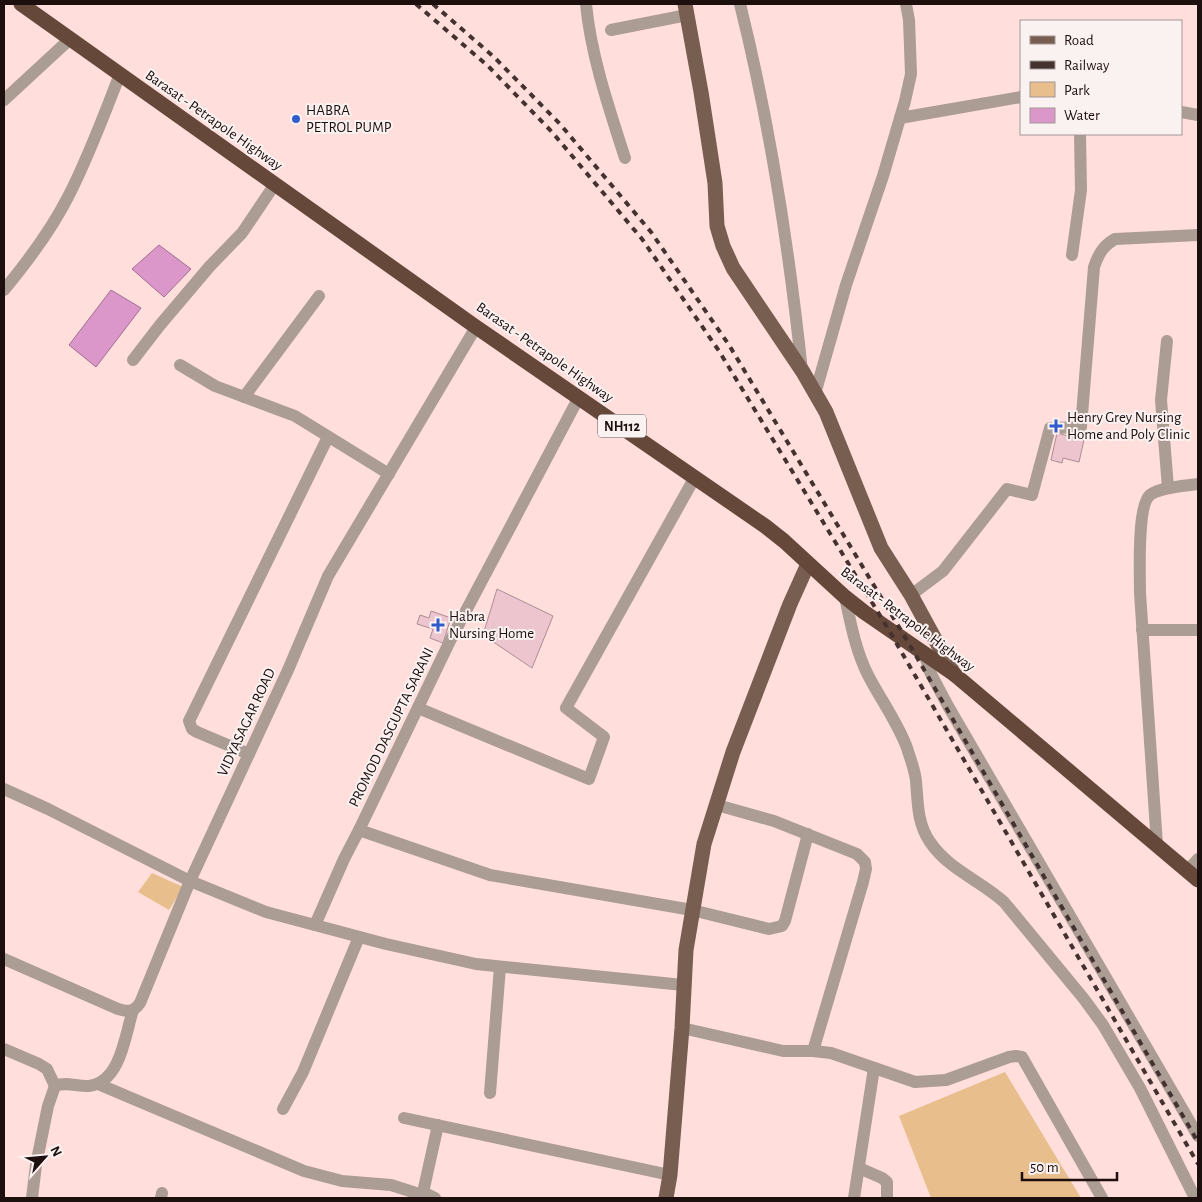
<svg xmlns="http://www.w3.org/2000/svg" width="1202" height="1202" font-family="'Alegreya Sans',sans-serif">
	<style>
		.green { fill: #e8be8d }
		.water { fill: #db97ca; stroke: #a26e92 }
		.building { fill: #ecc5cf; stroke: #af8b95 }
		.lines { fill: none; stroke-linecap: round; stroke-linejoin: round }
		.minor { stroke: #ab9c94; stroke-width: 12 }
		.major { stroke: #785e51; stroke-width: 15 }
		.highway { stroke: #66483a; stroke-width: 15 }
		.rail { stroke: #443231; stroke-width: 4; stroke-dasharray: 6 6; stroke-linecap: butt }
		.poi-dot { fill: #315ccb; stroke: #faf2f1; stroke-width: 2 }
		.labels { text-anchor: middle; stroke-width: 4; stroke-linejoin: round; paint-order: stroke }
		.shield { fill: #faf2f1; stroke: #5f5352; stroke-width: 1 }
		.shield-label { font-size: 14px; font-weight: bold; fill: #1d0f0e }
		.poi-label { font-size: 15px; fill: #1d0f0e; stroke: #faf2f1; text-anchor: start }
		.street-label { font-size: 15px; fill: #1d0f0e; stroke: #faf2f1 }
	</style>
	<rect width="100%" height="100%" fill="#ffdedb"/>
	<g class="green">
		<polygon points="152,873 183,887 169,910 138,892"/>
		<polygon points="1005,1072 1081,1198 931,1198 899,1116"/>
	</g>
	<g class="water">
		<polygon points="159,245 191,269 164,297 132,269"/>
		<polygon points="111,290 141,308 96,367 69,345"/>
	</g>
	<g class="building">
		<polygon points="1057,433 1084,440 1079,462 1063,458 1062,463 1051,460"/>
		<polygon points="497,589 553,616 532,668 483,635"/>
		<polygon points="431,611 451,618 443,643 430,638 433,629 417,624 420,615 429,618"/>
	</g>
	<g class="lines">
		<g class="minor">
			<path d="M 586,4 C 591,56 609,108 625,158"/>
			<path d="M 740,4 C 770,124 789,248 802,371"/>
			<polyline points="611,30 687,15"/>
			<polyline points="4,100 70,39"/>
			<polyline points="1181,112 1198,115"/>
			<polyline points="900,118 1021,97"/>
			<polyline points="1072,255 1081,190 1080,134"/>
			<path d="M 4,290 C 28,261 52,229 69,195 C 89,156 104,115 120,74"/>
			<polyline points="1167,341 1161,400 1168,488"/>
			<polyline points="133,360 160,325 210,266 242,233 275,184"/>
			<polyline points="180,365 215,386 295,416 389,474"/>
			<polyline points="815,394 846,285 883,176 905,101 911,74 909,20 906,4"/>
			<polyline points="244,397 319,296"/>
			<path d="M 911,595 L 943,571 L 1007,489 L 1032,495 L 1050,428 L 1081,427 L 1094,267 C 1099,253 1103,246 1115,239 L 1198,235"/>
			<path d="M 845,597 C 851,625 856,652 869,677 C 881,700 898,723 907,748 C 910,758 915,770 916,781 C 918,803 917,823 930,842 C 949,870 980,880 1004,902 L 1084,999 L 1103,1025 L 1140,1088 L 1195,1198"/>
			<polyline points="1142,630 1198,630"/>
			<polyline points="924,653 930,672 948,706 1198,1136"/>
			<polyline points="418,708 589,779 604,737 566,708 695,477"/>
			<polyline points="249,754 197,732 192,729 189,721 328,437"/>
			<polyline points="4,789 48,809 190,881 266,912 386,944 476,964 683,985"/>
			<polyline points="717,805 774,821 857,854 865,862 866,869 863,882 813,1051"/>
			<polyline points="359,830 490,875 692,910 769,929 782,926 785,921 808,834"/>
			<path d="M 1157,845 L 1140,593 C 1140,575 1137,505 1150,495 C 1160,487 1185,486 1198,484"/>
			<polyline points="1187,871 1198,859"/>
			<polyline points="315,925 344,859 359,830 450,641 579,397"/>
			<path d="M 4,959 L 118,1009 C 128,1012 134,1012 140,1003 L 190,881 L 288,670 L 328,576 L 476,327"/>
			<polyline points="682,1028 783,1051 813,1051 831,1053 915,1082 946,1080 1009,1057 1016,1056 1022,1057 1102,1198"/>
			<polyline points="4,1049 39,1064 47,1069 55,1086"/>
			<polyline points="98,1084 304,1171 342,1181 391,1185 416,1193"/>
			<polyline points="490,1093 500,967"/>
			<polyline points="283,1109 303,1072 359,937"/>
			<polyline points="404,1118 670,1175"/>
			<polyline points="859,1168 882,1178 887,1182 887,1198"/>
			<path d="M 32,1198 L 36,1165 L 48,1106 L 55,1086 C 67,1081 77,1087 89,1086 C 121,1082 125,1035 133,1010"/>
			<polyline points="161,1198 162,1193"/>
			<polyline points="435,1198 425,1193 424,1188 438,1125"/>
			<polyline points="854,1198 874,1068"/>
		</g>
		<g class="major">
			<polyline points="685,4 701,92 715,183 717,226 723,246 733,268 803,372 826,412 881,548 911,595 954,674"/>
			<polyline points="666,1198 670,1175 682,1028 686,950 704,844 733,752 790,604 808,564"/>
		</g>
		<polyline class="highway" points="21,4 476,327 765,526 784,541 845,597 864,612 954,674 1198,880"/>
		<g class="rail">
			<polyline points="416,4 488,66 552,132 642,239 719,351 887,627 1198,1164"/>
			<polyline points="433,4 494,57 560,124 651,232 729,345 908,642 1198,1142"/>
		</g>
	</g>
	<g class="poi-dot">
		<circle cx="296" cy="119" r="5"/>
		<path d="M1053.5 418.5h5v5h5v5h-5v5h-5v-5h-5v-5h5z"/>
		<path d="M435.5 617.5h5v5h5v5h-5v5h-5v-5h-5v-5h5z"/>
	</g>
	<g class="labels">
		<rect class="shield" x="598" y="414.5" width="48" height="23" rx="4"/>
		<g class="shield-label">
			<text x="622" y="431">NH112</text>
		</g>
		<g class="poi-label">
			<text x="306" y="115">HABRA<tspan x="306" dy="17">PETROL PUMP</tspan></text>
			<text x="1067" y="422">Henry Grey Nursing<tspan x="1067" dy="17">Home and Poly Clinic</tspan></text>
			<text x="449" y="621">Habra<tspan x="449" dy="17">Nursing Home</tspan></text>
		</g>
		<g class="street-label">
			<text transform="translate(214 120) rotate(35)" y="5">Barasat - Petrapole Highway</text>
			<text transform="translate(545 352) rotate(35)" y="5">Barasat - Petrapole Highway</text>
			<text transform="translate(908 619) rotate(37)" y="5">Barasat - Petrapole Highway</text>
			<text transform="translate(246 722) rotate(-65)" y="5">VIDYASAGAR ROAD</text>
			<text transform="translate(391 727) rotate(-64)" y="5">PROMOD DASGUPTA SARANI</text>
		</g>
	</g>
	<rect width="1202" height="1202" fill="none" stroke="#1d0f0e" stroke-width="10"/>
	<rect x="1020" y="20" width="162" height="115" fill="#faf2f1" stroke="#a29796"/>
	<rect x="1030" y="36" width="25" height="8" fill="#785e51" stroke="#a29796"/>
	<text x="1064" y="45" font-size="15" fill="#1d0f0e">Road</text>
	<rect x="1030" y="61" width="25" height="8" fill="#443231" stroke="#a29796"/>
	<text x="1064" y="70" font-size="15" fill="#1d0f0e">Railway</text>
	<rect x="1030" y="82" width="25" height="15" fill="#e8be8d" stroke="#a29796"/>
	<text x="1064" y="95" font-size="15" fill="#1d0f0e">Park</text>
	<rect x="1030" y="108" width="25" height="15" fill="#db97ca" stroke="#a29796"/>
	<text x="1064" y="120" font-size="15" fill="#1d0f0e">Water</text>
	<g transform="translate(45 1157) rotate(63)" stroke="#faf2f1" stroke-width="4" paint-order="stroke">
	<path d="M0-4L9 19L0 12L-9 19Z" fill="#1d0f0e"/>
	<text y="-8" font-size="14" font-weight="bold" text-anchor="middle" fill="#1d0f0e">N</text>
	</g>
	<path d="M1022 1172v8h95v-8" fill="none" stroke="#1d0f0e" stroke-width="2.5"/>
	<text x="1030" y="1172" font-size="15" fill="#1d0f0e" stroke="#faf2f1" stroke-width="4" paint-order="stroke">50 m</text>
</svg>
